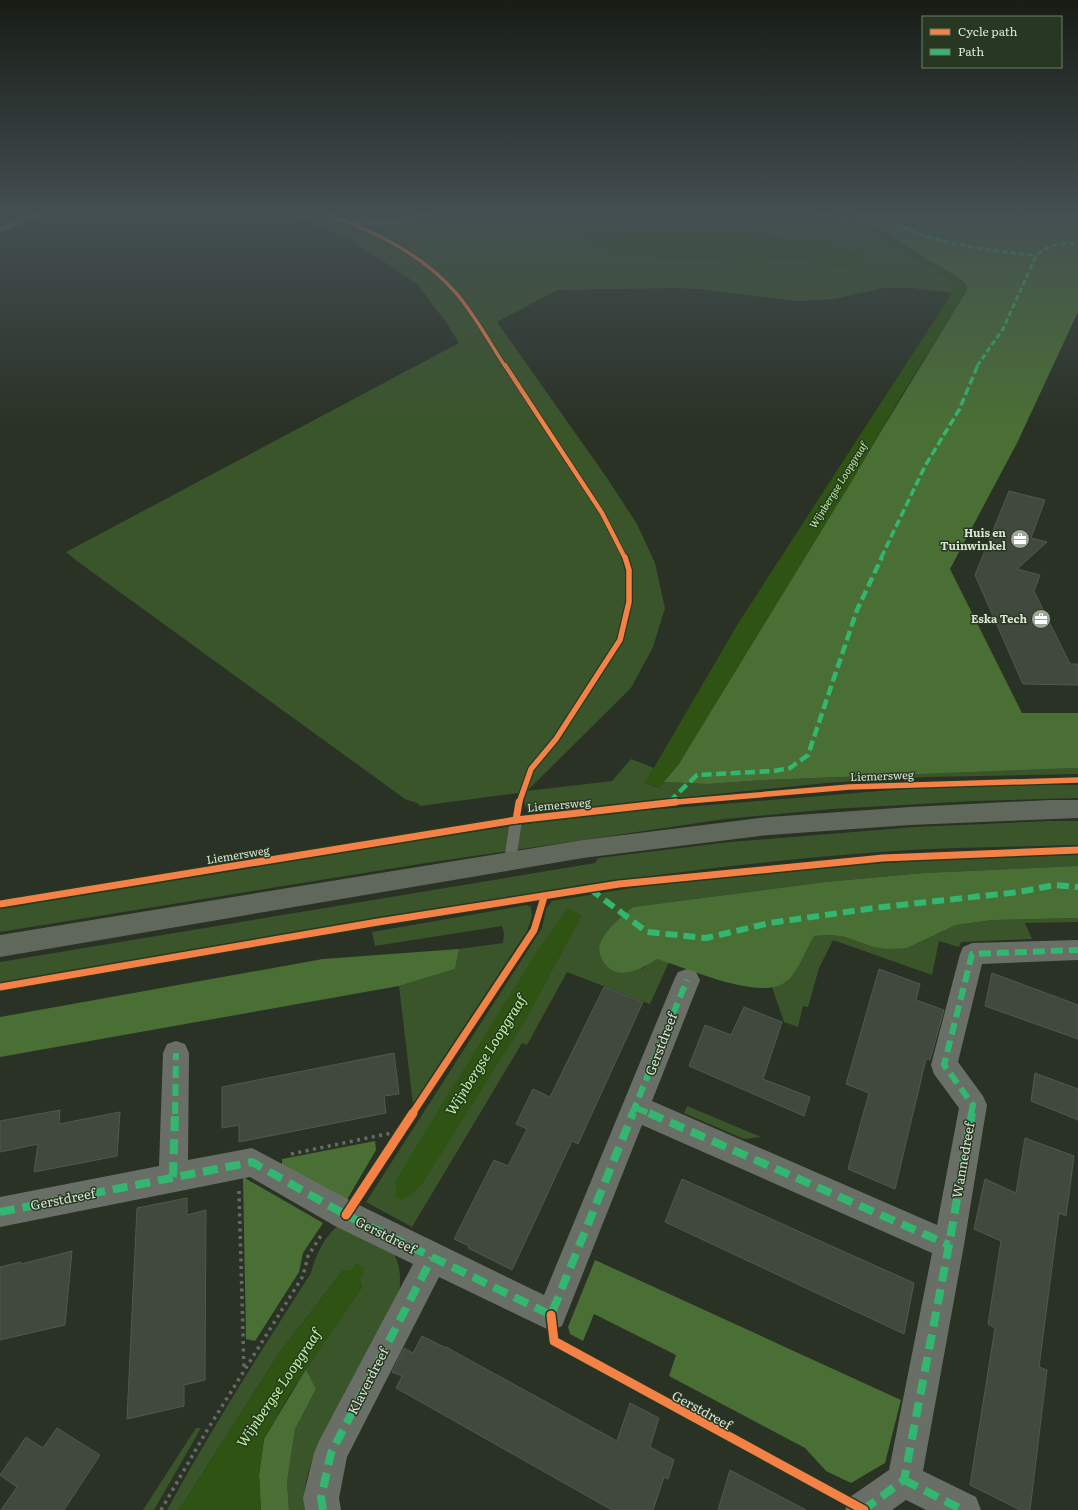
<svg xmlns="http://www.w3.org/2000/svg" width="1078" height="1510" font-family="Literata,serif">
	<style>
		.green { fill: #3a552a }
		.forest { fill: #4a6f34 }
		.water { fill: #2e5313 }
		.building { fill: #41483e; stroke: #51584d }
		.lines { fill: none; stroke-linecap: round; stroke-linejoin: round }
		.path { stroke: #666c62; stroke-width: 3.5; stroke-dasharray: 3 4.5; stroke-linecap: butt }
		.service { fill: #696f66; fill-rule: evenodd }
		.minor { fill: #696f66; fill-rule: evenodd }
		.secondary { fill: #60685c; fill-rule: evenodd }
		.quiet-far4 { stroke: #33b770; stroke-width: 3; stroke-dasharray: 5.5 3; stroke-linecap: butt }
		.quiet-far3 { stroke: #33b770; stroke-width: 3.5; stroke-dasharray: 8 3.5; stroke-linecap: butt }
		.quiet-far2 { stroke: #33b770; stroke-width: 4.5; stroke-dasharray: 10 4.5; stroke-linecap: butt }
		.quiet-far1 { stroke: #33b770; stroke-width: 6; stroke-dasharray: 12 6; stroke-linecap: butt }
		.quiet { stroke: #33b770; stroke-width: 8; stroke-dasharray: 15 8; stroke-linecap: butt }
		.cycleway-far4-casing { stroke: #283721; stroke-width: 5 }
		.cycleway-far3-casing { stroke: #283721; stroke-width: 6 }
		.cycleway-far2-casing { stroke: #283721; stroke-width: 8 }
		.cycleway-far1-casing { stroke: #283721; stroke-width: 10 }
		.cycleway-casing { stroke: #283721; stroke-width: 12 }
		.cycleway-far4 { stroke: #f48246; stroke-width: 3.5 }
		.cycleway-far3 { stroke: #f48246; stroke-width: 4.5 }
		.cycleway-far2 { stroke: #f48246; stroke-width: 5.5 }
		.cycleway-far1 { stroke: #f48246; stroke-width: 7 }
		.cycleway { stroke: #f48246; stroke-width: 9 }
		.labels { text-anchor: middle; stroke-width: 3; stroke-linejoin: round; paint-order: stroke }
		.far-water-label { font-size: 10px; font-style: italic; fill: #bbf89a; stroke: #283721 }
		.poi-label { font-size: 11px; font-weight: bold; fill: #dbe5d6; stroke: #283721; text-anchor: end }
		.street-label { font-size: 11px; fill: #dbe5d6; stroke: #283721 }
		.near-street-label { font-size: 13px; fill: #dbe5d6; stroke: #283721 }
		.near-water-label { font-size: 14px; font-style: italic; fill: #bbf89a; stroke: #283721 }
	</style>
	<rect width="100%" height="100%" fill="#2a3226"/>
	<g class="green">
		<path d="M 281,214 L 843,214 L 849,218 L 856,218 L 856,215 L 870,225 L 863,222 L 949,279 L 954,286 L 952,293 L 912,288 L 883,288 L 833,299 L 798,301 L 698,289 L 675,288 L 557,290 L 497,322 L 607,478 L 637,524 L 655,563 L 665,608 L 653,647 L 631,688 L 527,791 L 612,781 L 631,759 L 654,768 L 645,783 L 659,788 L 663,782 L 708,784 L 763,780 L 1078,768 L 1078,774 L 927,777 L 826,783 L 541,812 C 525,810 522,807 526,792 L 420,806 L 417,803 L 405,799 L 77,561 L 66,552 L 459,343 L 446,322 L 417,284 L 350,239 L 304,220 Z"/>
		<polygon points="1021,785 1078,785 1078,798 973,801 832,809 725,819 426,863 0,932 0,909 384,845 587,815 904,789"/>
		<path d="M 1049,821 L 1078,821 L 1078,845 C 1017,847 955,847 894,851 C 789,858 685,871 581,885 L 0,984 L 0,962 L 595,863 L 598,858 L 730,842 L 914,827 Z"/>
		<polygon points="1078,854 1078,866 924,873 825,882 633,907 610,929 642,969 657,958 669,962 650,1004 567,972 527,1045 522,1043 412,1227 366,1202 542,928 546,909 552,901 657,884 795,870 920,860"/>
		<polygon points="527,905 531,907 532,917 527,931 413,1104 399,986 455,969 459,949 503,943 504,933 502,926 375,946 372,932"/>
		<polygon points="1078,918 1078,922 1025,923 1032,939 961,942 959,947 939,941 932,975 833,940 819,968 808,1007 803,1006 798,1027 784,1022 772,987 786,982 794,971 813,936 833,935 845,937 873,947 907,948 956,925 993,920"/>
		<polygon points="687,1106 761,1137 744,1139 684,1113"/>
		<path d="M 340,1224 L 392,1251 C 401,1264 401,1279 399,1294 L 320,1442 C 311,1462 301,1488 305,1510 L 289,1510 L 287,1482 L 295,1429 L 316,1389 L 306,1369 L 362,1287 L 352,1270 L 343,1270 L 278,1355 L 179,1510 L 167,1510 C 211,1429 261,1351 311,1273 C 315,1256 325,1235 340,1224 Z"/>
		<polygon points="196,1428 201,1428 154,1510 143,1510"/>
	</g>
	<g class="forest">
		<polygon points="855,214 1078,214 1078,312 1017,443 950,569 1022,713 1078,713 1078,768 763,780 708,784 663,782 678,765 967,290 967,286 962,281"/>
		<path d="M 1078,866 L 1078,918 L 993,920 L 956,925 L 907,948 L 887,949 L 873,947 L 845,937 L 832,935 L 814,936 C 806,949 798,972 787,981 C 761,1003 686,967 657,959 C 642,969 616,983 603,961 C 600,956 598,950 600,944 C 606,929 621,917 633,907 L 825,882 L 924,873 Z"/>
		<polygon points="459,949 455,969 399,986 0,1057 0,1017 323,959"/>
		<polygon points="375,1141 376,1150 345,1203 282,1171 282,1159"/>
		<polygon points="243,1177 323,1223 303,1253 299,1272 255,1341 246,1339"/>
		<polygon points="595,1260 901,1400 885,1463 851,1483 826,1471 805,1448 669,1376 676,1355 594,1314 583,1341 570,1334 568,1327"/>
		<polygon points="306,1369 316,1389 295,1429 287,1482 289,1510 261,1510 259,1475 264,1439"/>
	</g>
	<g class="water">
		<polygon points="530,214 580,214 589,216 639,230 670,234 706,234 709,232 718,230 747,234 816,239 834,243 859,253 865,260 854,266 836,267 795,260 766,261 755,266 733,264 717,261 669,259 626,254 609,251 589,244 580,237 530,217"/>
		<polygon points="863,222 870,225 953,274 967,286 967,290 900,398 852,481 678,765 659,788 645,783 739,622 952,293 954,286 949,279 862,226 860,223"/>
		<path d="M 567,908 L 582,915 L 528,1016 L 422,1184 L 411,1195 L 401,1200 L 394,1196 L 397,1191 L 395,1182 C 441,1105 489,1029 536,953 C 546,938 558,924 567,908 Z"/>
		<polygon points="356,1263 365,1269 360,1278 362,1287 291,1392 264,1439 259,1475 261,1510 179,1510 278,1355 343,1270 352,1270"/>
	</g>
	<g class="building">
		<polygon points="1009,491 1045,500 1031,538 1047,542 1017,569 1040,575 1034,591 1070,664 1078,664 1078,685 1023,684 975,575"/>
		<polygon points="879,969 920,984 916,1000 944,1010 930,1060 926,1059 895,1189 848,1169 869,1093 846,1084"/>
		<polygon points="992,973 1078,1005 1078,1039 985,1006"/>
		<polygon points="604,987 643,1002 578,1144 572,1141 512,1270 468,1248 469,1246 454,1239 494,1160 508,1166 527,1129 516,1124 533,1089 550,1097"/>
		<polygon points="744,1007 782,1022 763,1079 810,1097 804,1116 689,1066 705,1025 731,1035"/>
		<polygon points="394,1053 399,1094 384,1096 386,1113 239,1142 239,1125 222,1128 222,1087"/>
		<polygon points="1035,1073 1078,1089 1078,1120 1031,1101"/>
		<polygon points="60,1110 59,1124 120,1112 117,1156 34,1172 38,1144 0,1152 0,1121"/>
		<polygon points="1025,1138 1074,1156 1066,1216 1059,1213 1039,1367 1047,1370 1030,1510 1020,1510 970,1485 995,1328 988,1324 1001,1241 974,1229 985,1179 1016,1193"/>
		<polygon points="682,1179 914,1283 904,1334 665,1222"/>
		<polygon points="187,1198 187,1215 206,1210 205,1380 184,1385 184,1406 127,1419 137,1208"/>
		<polygon points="72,1251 65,1325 0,1340 0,1267 21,1262 21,1264"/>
		<polygon points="422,1336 446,1348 446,1347 617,1441 630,1403 659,1418 650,1447 674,1460 668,1479 664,1477 653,1510 612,1510 396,1388 402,1376 392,1372 404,1348 413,1353"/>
		<polygon points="57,1428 100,1455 64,1510 1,1510 17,1487 0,1475 26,1437 43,1448"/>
		<polygon points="730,1470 806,1510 718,1510"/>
	</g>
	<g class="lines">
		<g class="path">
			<polyline points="291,1154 401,1131"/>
			<polyline points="239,1191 244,1370"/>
			<polyline points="161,1510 206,1432 303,1276 308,1256 322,1234"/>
		</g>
		<polygon class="service" points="516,816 520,817 522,820 516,861 514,864 510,866 506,864 504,861 510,820 512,817"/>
		<g class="minor">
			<polygon points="28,214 43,214 0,233 0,226"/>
			<polygon points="1078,940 1078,960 982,964 958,1062 983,1096 987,1105 964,1245 923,1471 976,1497 981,1510 926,1510 906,1500 892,1510 845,1510 850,1497 889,1470 932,1253 642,1125 562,1326 551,1331 439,1277 347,1457 339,1498 341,1510 305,1510 303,1498 314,1453 319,1441 413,1264 335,1226 250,1177 0,1227 0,1197 159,1166 163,1053 167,1044 176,1041 185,1044 189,1053 188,1160 252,1148 357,1204 544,1295 674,980 678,972 687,969 696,972 700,980 652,1101 937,1225 959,1108 934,1074 931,1065 960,954 963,947 972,943"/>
		</g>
		<polygon class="secondary" points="1050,800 1078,800 1078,818 910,825 769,835 583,858 0,957 0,935 583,840 769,817 910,807"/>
		<g class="quiet-far4">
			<polyline points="821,214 849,220 884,218 919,234 943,241 976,248 1036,256"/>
			<polyline points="353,220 384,224 411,220 431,214"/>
			<path d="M 977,366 L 1003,329 L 1036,256 C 1048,244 1062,242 1078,244"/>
		</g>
		<polyline class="quiet-far3" points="881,558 925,466 959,410 978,365"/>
		<polyline class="quiet-far2" points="669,802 697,775 774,771 790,768 808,755 857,610 882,557"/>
		<g class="quiet-far1">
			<polyline points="590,889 647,932 706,938 770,923 874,908 1019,892 1055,885 1078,887"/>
			<polyline points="636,1108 651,1114"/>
			<polyline points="175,1114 176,1053"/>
			<polyline points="632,1114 687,980"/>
			<polyline points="971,1114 973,1105 944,1065 972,954 1078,950"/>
		</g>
		<g class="quiet">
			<polyline points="649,1113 949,1245"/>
			<polyline points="173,1177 175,1113"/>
			<polyline points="0,1212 252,1162 346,1215 551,1315 633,1113"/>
			<polyline points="904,1480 963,1510"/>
			<polyline points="323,1510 321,1498 331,1453 432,1258"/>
			<polyline points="863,1510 904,1480 949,1245 972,1113"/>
		</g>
		<defs>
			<path id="cycleway-far4" d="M 327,214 C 374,231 422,254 456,293 C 475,315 489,342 505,366"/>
			<polyline id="cycleway-far3" points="505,365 602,513 625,558"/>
			<g id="cycleway-far2">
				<polyline points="519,803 531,769 556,739 620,640 629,602 629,570 625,557"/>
				<polyline points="665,803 849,787 1078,780"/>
			</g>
			<g id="cycleway-far1">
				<polyline points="516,820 519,802"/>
				<polyline points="0,904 516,820 676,802"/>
				<polyline points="0,987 378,922 619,884 883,858 1078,850"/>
				<polyline points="412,1114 534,930 544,897"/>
			</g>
			<g id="cycleway">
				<polyline points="346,1215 413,1113"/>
				<polyline points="551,1315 554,1341 864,1510"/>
			</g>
		</defs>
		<use href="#cycleway-far4" class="cycleway-far4-casing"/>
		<use href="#cycleway-far3" class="cycleway-far3-casing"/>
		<use href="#cycleway-far2" class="cycleway-far2-casing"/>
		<use href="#cycleway-far1" class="cycleway-far1-casing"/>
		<use href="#cycleway" class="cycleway-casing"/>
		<use href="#cycleway-far4" class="cycleway-far4"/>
		<use href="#cycleway-far3" class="cycleway-far3"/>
		<use href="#cycleway-far2" class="cycleway-far2"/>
		<use href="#cycleway-far1" class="cycleway-far1"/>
		<use href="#cycleway" class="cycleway"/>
	</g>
	<linearGradient id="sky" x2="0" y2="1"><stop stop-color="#171c15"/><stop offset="0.5" stop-color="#444f52"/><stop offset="1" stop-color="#444f52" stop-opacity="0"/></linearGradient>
	<rect width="1078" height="426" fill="url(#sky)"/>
	<defs>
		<symbol id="office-disc" viewBox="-11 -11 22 22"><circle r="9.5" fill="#9da698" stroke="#283721"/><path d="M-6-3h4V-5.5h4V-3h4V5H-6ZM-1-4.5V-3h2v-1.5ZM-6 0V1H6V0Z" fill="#fff"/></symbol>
	</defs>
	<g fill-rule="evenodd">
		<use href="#office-disc" x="1009" y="528" width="22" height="22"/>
		<use href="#office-disc" x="1030" y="608" width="22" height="22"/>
	</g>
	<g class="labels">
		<g class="far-water-label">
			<text transform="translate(838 485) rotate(-58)" y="4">Wijnbergse Loopgraaf</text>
		</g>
		<g class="poi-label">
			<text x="1006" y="537">Huis en<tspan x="1006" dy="13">Tuinwinkel</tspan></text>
			<text x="1027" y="623">Eska Tech</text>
		</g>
		<g class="street-label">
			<text transform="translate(882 776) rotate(-2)" y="4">Liemersweg</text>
			<text transform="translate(559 805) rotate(-5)" y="4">Liemersweg</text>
			<text transform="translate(238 855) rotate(-9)" y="4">Liemersweg</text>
		</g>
		<g class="near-street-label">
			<text transform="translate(661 1044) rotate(-69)" y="5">Gerstdreef</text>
			<text transform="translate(963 1160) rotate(-80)" y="5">Wannedreef</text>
			<text transform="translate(63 1199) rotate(-11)" y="5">Gerstdreef</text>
			<text transform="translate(386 1235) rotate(27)" y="5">Gerstdreef</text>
			<text transform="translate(368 1381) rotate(-63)" y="5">Klaverdreef</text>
			<text transform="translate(702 1410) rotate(29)" y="5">Gerstdreef</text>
		</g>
		<g class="near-water-label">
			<text transform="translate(486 1055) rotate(-58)" y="5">Wijnbergse Loopgraaf</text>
			<text transform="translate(279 1388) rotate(-56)" y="5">Wijnbergse Loopgraaf</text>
		</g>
	</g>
	<rect x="922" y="16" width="140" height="52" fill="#283721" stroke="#707d69"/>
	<rect x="930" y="29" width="20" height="6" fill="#f48246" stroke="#707d69"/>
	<text x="958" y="36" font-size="12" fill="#dbe5d6">Cycle path</text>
	<rect x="930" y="49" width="20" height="6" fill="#33b770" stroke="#707d69"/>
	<text x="958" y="56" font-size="12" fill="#dbe5d6">Path</text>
</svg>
